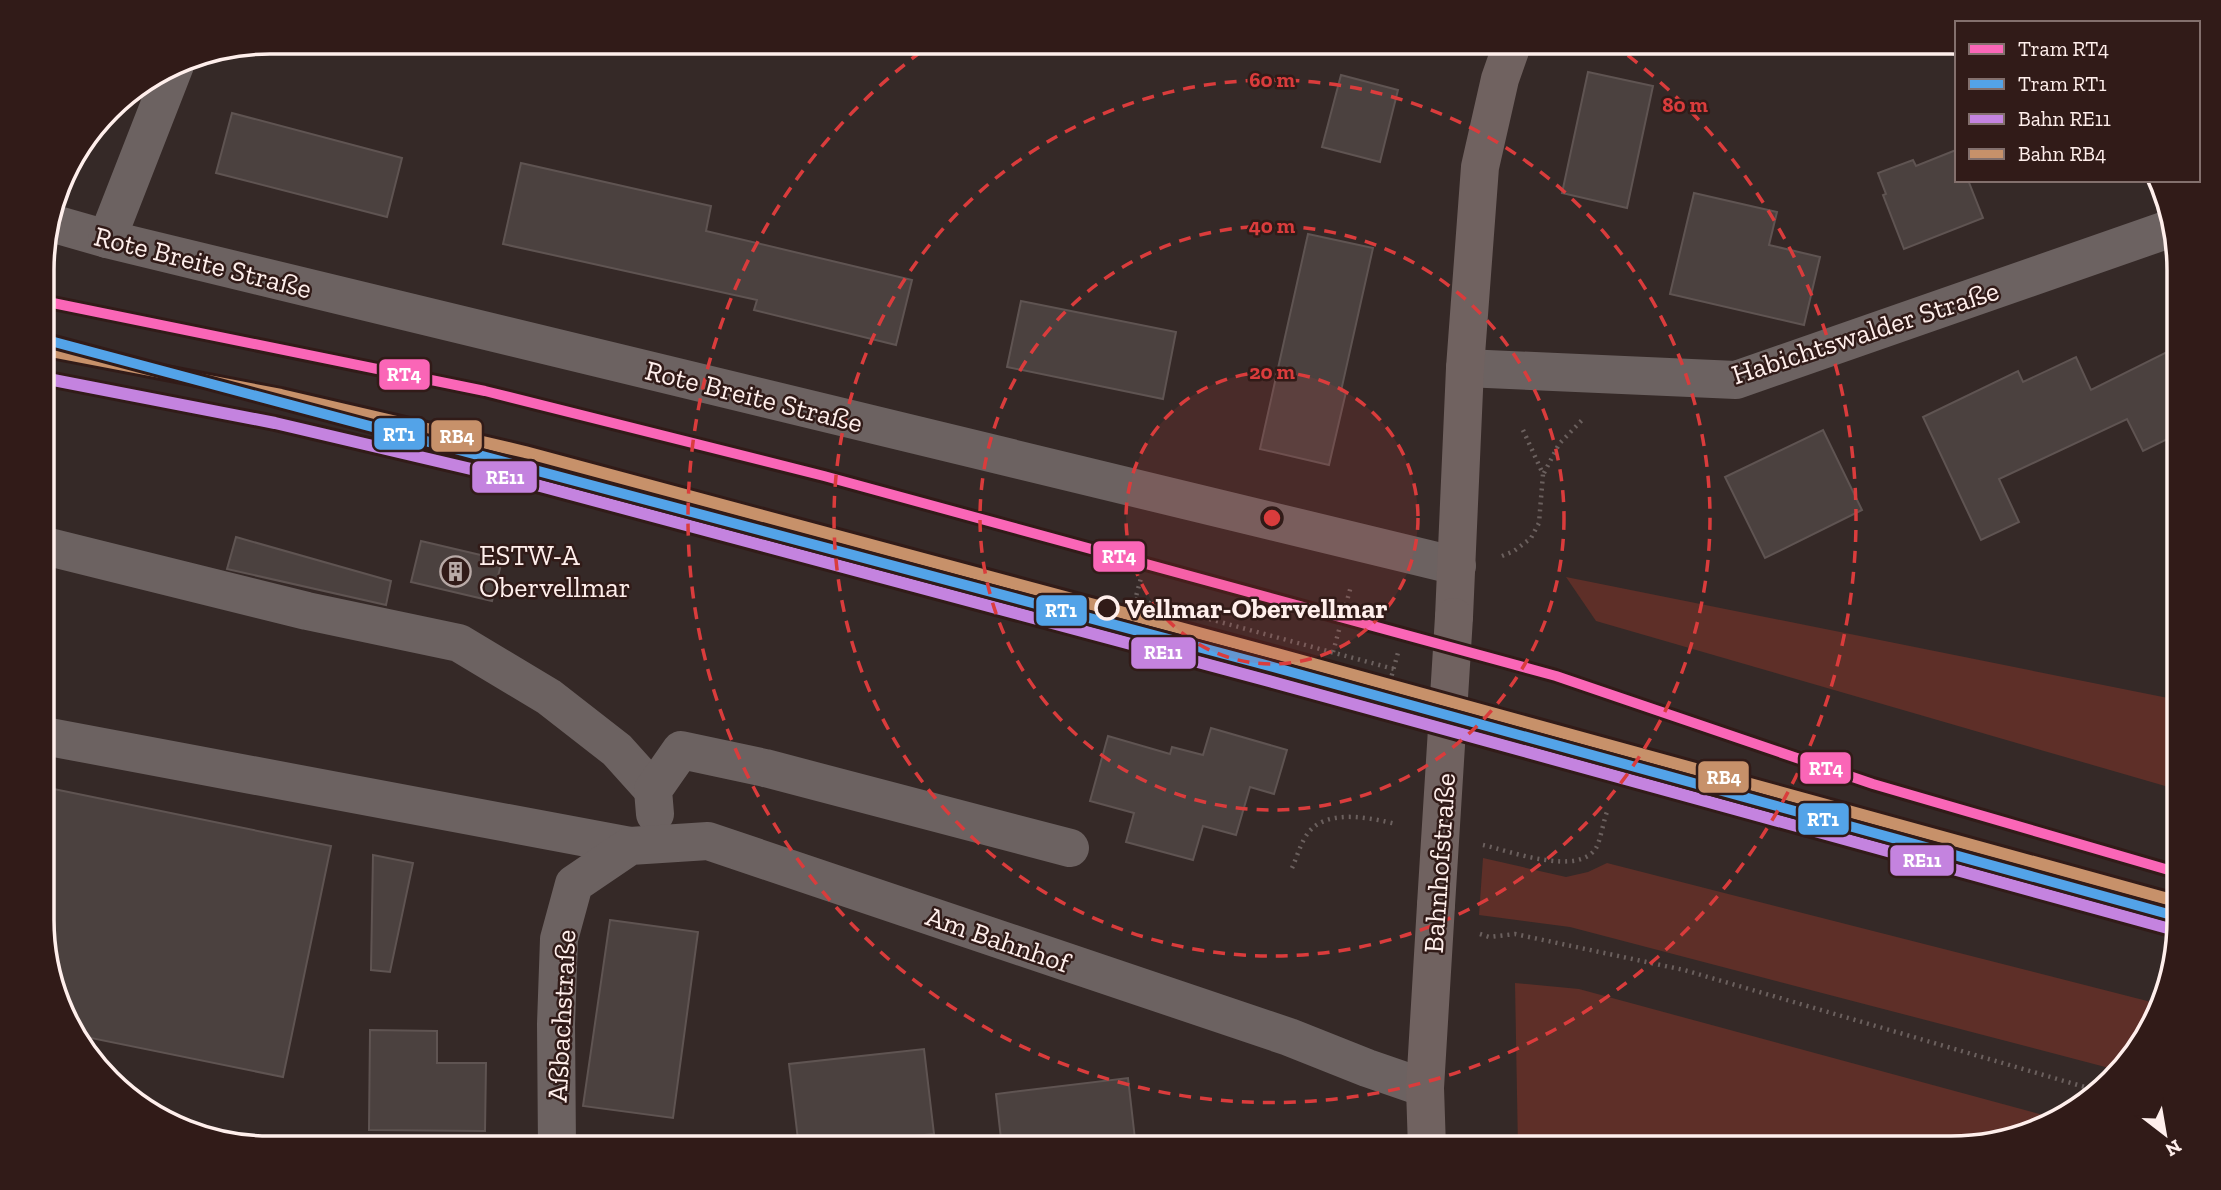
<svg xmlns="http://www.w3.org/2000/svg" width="2221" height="1190" font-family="'Zilla Slab',serif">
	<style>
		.green { fill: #5e2f28 }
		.building { fill: #4b413f; stroke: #5f5452; stroke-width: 2 }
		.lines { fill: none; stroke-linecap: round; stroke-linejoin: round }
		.path { stroke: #6b605e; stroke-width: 4.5; stroke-dasharray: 2 5; stroke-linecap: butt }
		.minor { stroke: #6c6261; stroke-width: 38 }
		.major { stroke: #706260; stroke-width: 38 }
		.major-bridge { stroke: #706260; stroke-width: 38 }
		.rail-1-casing { stroke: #311b18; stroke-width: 18 }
		.rail-2-casing { stroke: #311b18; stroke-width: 18 }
		.rail-1 { stroke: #c483df; stroke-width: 12 }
		.rail-2 { stroke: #c7916a; stroke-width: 12 }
		.tram-1-casing { stroke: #311b18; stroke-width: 16 }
		.tram-2-casing { stroke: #311b18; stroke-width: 16 }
		.tram-1 { stroke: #fa66b7; stroke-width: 10 }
		.tram-2 { stroke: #53a3e8; stroke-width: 10 }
		.ring { fill: none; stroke: #da3c3c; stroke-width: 3.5; stroke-dasharray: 12 9 }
		.stop-dot { fill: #311b18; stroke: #ffefec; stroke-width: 3.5 }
		.labels { text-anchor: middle; stroke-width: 5; stroke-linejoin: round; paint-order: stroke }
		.street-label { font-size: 28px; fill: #ffefec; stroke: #311b18 }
		.poi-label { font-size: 28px; fill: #ffefec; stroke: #311b18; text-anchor: start }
		.stop-label { font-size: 28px; font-weight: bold; fill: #ffefec; stroke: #311b18; text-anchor: start }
		.rim { fill: none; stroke: #ffefec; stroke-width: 3.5 }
		.centre { fill: #da3c3c; stroke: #311b18; stroke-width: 3.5 }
		.ring-label { font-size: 21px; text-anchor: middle; font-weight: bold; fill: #da3c3c; stroke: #311b18; stroke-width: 5; stroke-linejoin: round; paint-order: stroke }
		.line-badge { stroke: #311b18; stroke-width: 2.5 }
		.badge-label { font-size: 19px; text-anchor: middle; font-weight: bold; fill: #fff }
	</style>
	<rect width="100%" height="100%" fill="#352927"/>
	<g class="green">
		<polygon points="1566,577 2178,700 2179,790 1596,621"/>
		<polygon points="1483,858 1566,877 1588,872 1607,863 2159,1004 2155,1021 2113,1069 1570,927 1479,915"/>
		<polygon points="1515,983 1579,989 2054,1118 1965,1148 1518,1148"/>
	</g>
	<g class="building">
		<polygon points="1588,72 1653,86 1627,208 1562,193"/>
		<polygon points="1341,75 1398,90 1380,162 1322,147"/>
		<polygon points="232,113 402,158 387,217 216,173"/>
		<polygon points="1956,150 1957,180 1968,180 1983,218 1904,249 1883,195 1886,194 1878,173 1913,160 1916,166"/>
		<polygon points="521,163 711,206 706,231 912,280 896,345 754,310 757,300 503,244"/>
		<polygon points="1694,193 1777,212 1769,245 1820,257 1804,325 1670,294"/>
		<polygon points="1308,234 1373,248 1341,391 1346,392 1329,465 1260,449"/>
		<polygon points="1021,301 1176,332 1163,399 1007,367"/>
		<polygon points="2177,347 2178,434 2143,451 2127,419 1999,479 2019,522 1981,540 1923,417 2018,371 2023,382 2076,357 2091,390"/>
		<polygon points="1823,430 1862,510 1765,558 1725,477"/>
		<polygon points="236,537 391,581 386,605 227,569"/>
		<polygon points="421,541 502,560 492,601 411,582"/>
		<polygon points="1211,728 1287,750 1274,794 1250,787 1236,835 1203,826 1193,860 1126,842 1134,813 1090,801 1108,736 1170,754 1172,747 1203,755"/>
		<polygon points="44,787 331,846 283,1077 76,1035 44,950"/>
		<polygon points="373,855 413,863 390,972 371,970"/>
		<polygon points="610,920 698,932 673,1118 583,1106"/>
		<polygon points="370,1030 437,1031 437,1063 486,1063 485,1131 369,1130"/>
		<polygon points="924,1049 934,1134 799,1148 789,1064"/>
		<polygon points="1128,1078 1136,1148 1002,1148 996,1094"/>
	</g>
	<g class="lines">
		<g class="path">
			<polyline points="1544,473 1559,444 1584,418"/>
			<polyline points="1502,556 1514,551 1531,538 1539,523 1543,474 1523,430"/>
			<polyline points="1135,599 1394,669"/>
			<polyline points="1129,622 1141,578"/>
			<polyline points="1333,652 1351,586"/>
			<polyline points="1388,689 1399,649"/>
			<path d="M 1483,845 C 1510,851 1578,877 1596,848 C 1600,842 1604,819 1607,812"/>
			<path d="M 1292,868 C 1297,857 1301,842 1308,833 C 1327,808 1371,818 1396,824"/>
			<polyline points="1480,934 1489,937 1515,934 1684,970 2095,1090"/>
		</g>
		<g class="minor">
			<polyline points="51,223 107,239 1457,566"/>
			<polyline points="107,239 175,65"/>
			<polyline points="1465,368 1736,380 2172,228"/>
			<polyline points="49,547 307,611 459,643 549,697 617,750 653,790"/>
			<polyline points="44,736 630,846"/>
			<polyline points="655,814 653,790 681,750 765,768 1070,848"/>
			<polyline points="557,1148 556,1024 559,939 574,884 630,846 708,841 1289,1037 1367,1068 1425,1088"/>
		</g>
		<g class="major">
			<polyline points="1454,617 1465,368 1480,167 1500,79 1513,42"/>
			<polyline points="1427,1148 1425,1088 1436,905"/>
		</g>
		<polyline class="major-bridge" points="1436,905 1454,617"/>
		<defs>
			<polyline id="rail-1" points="43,378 275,423 518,480 1269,681 2175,930"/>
			<polyline id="rail-2" points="46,350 281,395 525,452 1277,654 2179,902"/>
		</defs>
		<use href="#rail-1" class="rail-1-casing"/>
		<use href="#rail-2" class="rail-2-casing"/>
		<use href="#rail-1" class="rail-1"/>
		<use href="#rail-2" class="rail-2"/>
		<defs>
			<polyline id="tram-1" points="43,301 485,391 824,476 1556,676 1873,784 2179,873"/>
			<polyline id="tram-2" points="43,339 1273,667 2179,917"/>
		</defs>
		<use href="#tram-1" class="tram-1-casing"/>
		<use href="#tram-2" class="tram-2-casing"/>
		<use href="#tram-1" class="tram-1"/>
		<use href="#tram-2" class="tram-2"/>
	</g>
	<circle cx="1272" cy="518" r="146" fill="#da3c3c" fill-opacity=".12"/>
	<g class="ring">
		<circle cx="1272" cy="518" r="146"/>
		<circle cx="1272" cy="518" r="292"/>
		<circle cx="1272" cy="518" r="438"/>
		<path d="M1611 43A584 584 0 1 1 933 43"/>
	</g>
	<defs>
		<symbol id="building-ring" viewBox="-11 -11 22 22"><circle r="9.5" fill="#311b18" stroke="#b8aaa7" stroke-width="1.5"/><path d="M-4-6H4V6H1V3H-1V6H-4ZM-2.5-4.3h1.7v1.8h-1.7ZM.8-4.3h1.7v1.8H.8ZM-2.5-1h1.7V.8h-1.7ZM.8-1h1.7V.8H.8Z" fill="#b8aaa7"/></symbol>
	</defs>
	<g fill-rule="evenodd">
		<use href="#building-ring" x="438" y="554" width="35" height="35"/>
	</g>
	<circle class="stop-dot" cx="1107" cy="608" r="11"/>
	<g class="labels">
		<g class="street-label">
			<text transform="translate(203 262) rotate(14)" y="10">Rote Breite Straße</text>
			<text transform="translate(1865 332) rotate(-18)" y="10">Habichtswalder Straße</text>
			<text transform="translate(754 396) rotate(14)" y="10">Rote Breite Straße</text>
			<text transform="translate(1439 863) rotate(-86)" y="10">Bahnhofstraße</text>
			<text transform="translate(998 939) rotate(19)" y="10">Am Bahnhof</text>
			<text transform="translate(561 1016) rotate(-87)" y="10">Aßbachstraße</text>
		</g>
		<g class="poi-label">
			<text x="479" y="565">ESTW-A<tspan x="479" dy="32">Obervellmar</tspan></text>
		</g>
		<g class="stop-label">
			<text x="1125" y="618">Vellmar-Obervellmar</text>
		</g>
	</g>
	<path d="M0 0H2221V1190H0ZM270 54H1951A216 216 0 0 1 2167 270V920A216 216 0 0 1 1951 1136H270A216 216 0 0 1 54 920V270A216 216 0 0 1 270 54Z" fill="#311b18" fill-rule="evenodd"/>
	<path class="rim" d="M270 54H1951A216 216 0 0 1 2167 270V920A216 216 0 0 1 1951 1136H270A216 216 0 0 1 54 920V270A216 216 0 0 1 270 54Z"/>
	<circle cx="1272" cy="518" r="10" class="centre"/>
	<g class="ring-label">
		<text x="1272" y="87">60 m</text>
		<text x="1685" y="112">80 m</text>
		<text x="1272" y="233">40 m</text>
		<text x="1272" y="379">20 m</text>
	</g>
	<g class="line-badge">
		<rect x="378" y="358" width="53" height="33" rx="7" fill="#fa66b7"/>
		<rect x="373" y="417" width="53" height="34" rx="7" fill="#53a3e8"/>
		<rect x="430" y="419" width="53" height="34" rx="7" fill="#c7916a"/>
		<rect x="471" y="460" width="67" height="34" rx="7" fill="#c483df"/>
		<rect x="1092" y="540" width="54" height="33" rx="7" fill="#fa66b7"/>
		<rect x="1035" y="594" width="53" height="33" rx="7" fill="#53a3e8"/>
		<rect x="1130" y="636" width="67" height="34" rx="7" fill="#c483df"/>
		<rect x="1799" y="751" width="53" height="34" rx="7" fill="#fa66b7"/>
		<rect x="1697" y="760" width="53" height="34" rx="7" fill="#c7916a"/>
		<rect x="1797" y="802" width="53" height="34" rx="7" fill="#53a3e8"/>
		<rect x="1889" y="844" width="66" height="33" rx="7" fill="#c483df"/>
	</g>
	<g class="badge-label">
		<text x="404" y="381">RT4</text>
		<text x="399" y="441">RT1</text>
		<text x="457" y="443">RB4</text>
		<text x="505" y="484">RE11</text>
		<text x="1119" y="563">RT4</text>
		<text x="1061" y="617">RT1</text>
		<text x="1163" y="659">RE11</text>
		<text x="1826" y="775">RT4</text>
		<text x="1724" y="784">RB4</text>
		<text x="1823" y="826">RT1</text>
		<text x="1922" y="867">RE11</text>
	</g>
	<rect x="1955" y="21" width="245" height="161" fill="#311b18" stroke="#83706d" stroke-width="2"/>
	<rect x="1969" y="44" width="35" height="10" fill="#fa66b7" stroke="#83706d" stroke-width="2"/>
	<text x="2018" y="56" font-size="21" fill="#ffefec">Tram RT4</text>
	<rect x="1969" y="79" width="35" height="10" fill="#53a3e8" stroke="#83706d" stroke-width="2"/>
	<text x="2018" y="91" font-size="21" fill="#ffefec">Tram RT1</text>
	<rect x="1969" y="114" width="35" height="10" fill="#c483df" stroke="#83706d" stroke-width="2"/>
	<text x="2018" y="126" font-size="21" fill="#ffefec">Bahn RE11</text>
	<rect x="1969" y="149" width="35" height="10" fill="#c7916a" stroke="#83706d" stroke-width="2"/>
	<text x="2018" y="161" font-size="21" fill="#ffefec">Bahn RB4</text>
	<g transform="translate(2165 1134) rotate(149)" stroke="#311b18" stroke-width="5" paint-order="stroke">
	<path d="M0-5L12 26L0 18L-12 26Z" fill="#ffefec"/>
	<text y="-10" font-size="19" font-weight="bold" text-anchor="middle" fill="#ffefec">N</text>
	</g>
</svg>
